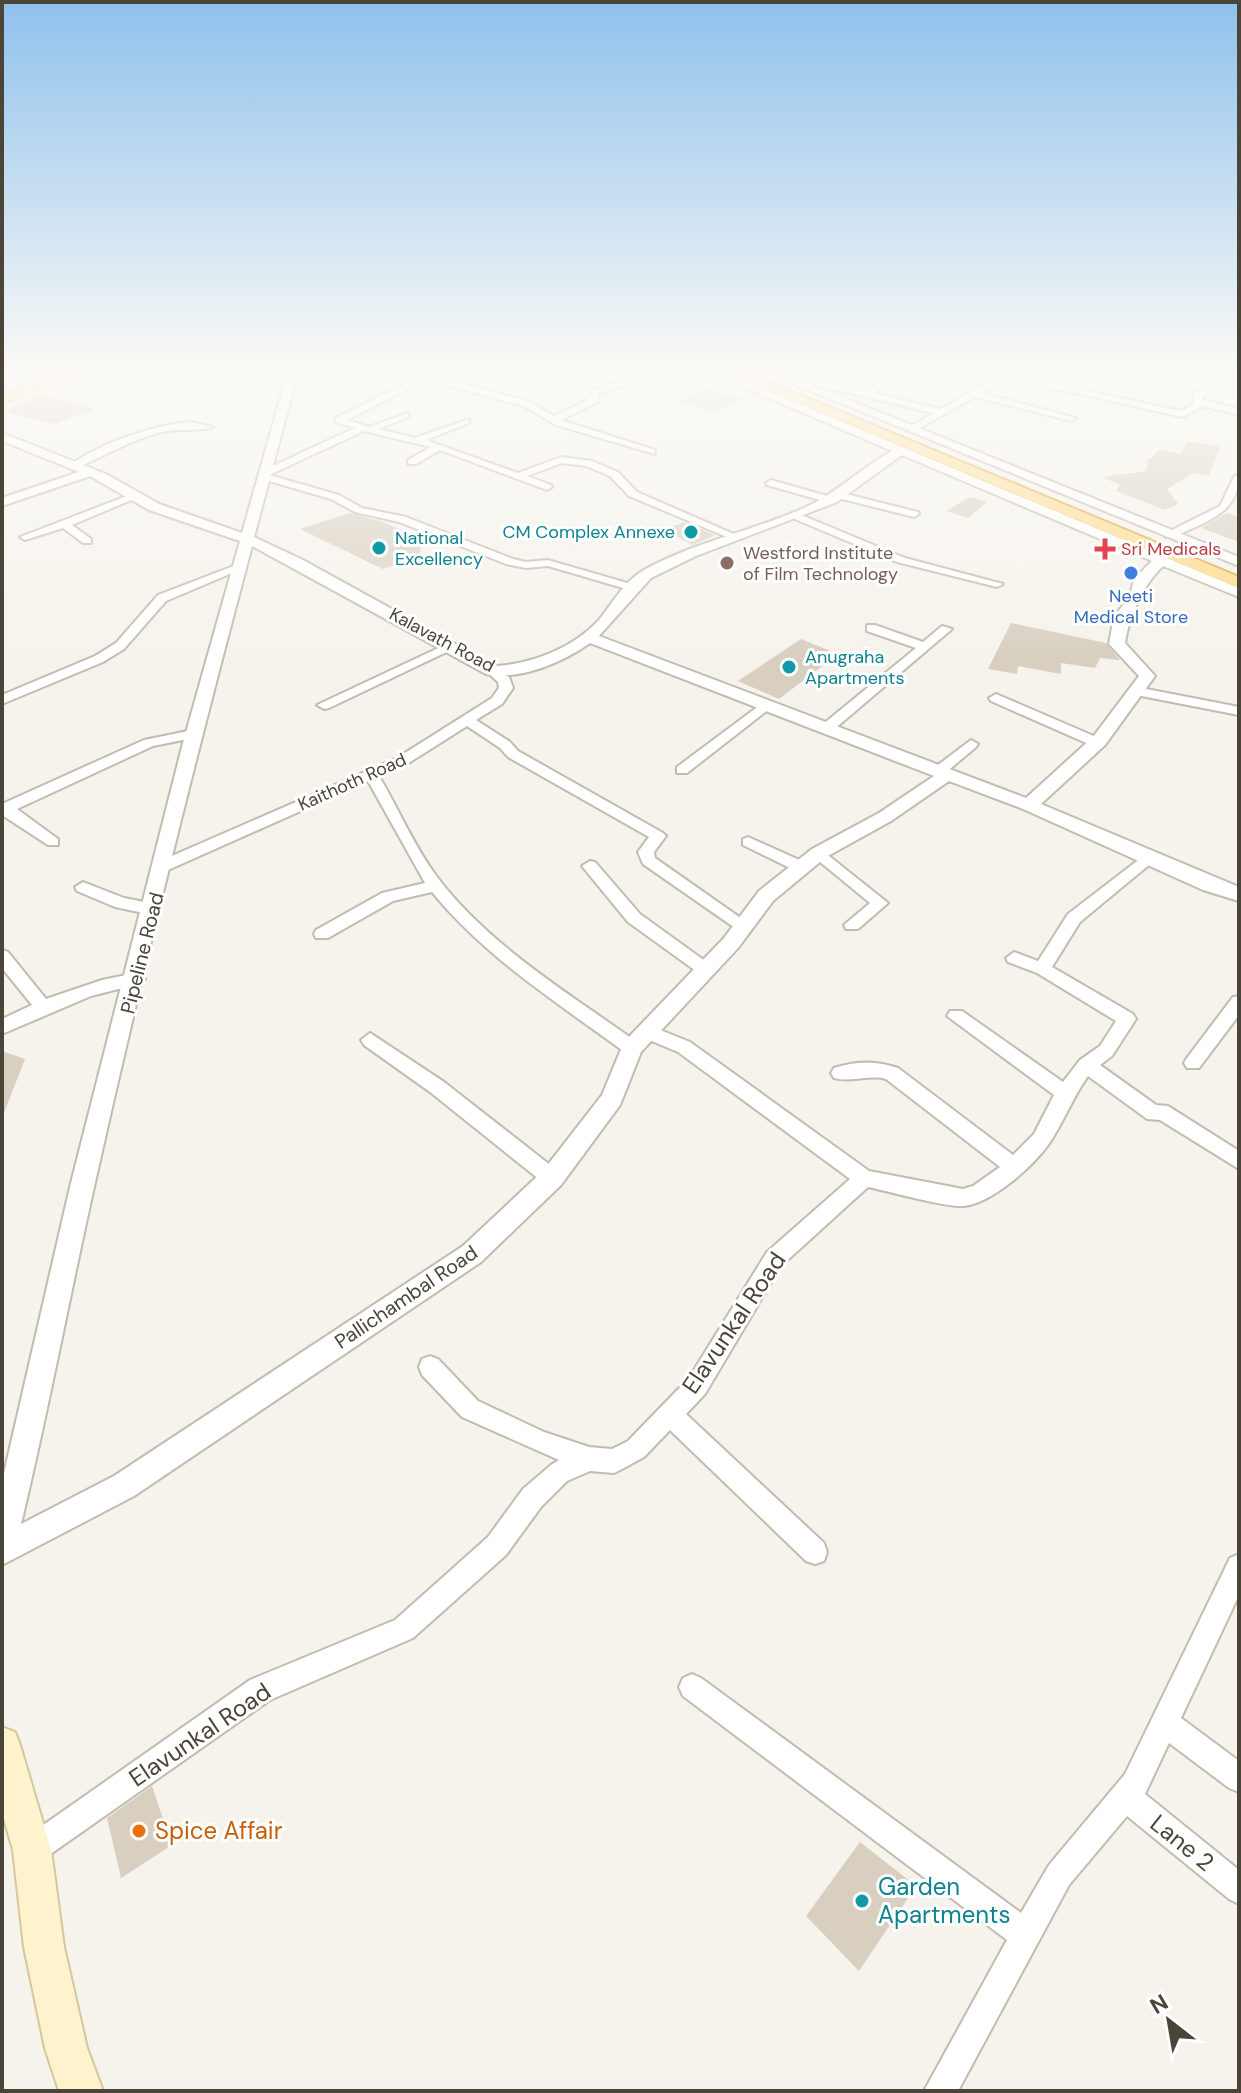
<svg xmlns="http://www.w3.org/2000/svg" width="1241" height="2093" font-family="'DM Sans',sans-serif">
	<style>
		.building { fill: #d8cfc1 }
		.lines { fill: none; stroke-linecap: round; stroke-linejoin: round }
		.minor-casing { stroke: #c2bbae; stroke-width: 4 }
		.tertiary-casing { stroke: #c2bbae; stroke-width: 4 }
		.secondary-casing { stroke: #d6c79b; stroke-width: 4 }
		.primary-casing { stroke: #e6c16a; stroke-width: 4 }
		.trunk-casing { stroke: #e0a43c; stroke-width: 4 }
		.minor { fill: #fff; fill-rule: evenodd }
		.tertiary { fill: #fff; fill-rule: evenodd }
		.secondary { fill: #fff3cd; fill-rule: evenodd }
		.primary { fill: #ffe39c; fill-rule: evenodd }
		.trunk { fill: #ffd985; fill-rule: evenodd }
		.culture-dot { fill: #0f9aa8; stroke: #fff; stroke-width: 3 }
		.health-dot { fill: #e0444e; stroke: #fff; stroke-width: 3 }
		.education-dot { fill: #8d6e63; stroke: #fff; stroke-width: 3 }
		.shop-dot { fill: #3f7fe0; stroke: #fff; stroke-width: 3 }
		.food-dot { fill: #e8710a; stroke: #fff; stroke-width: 3 }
		.labels { text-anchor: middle; stroke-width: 6; stroke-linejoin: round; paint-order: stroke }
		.far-culture-label { font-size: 18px; fill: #0d838f; stroke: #fff; text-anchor: start }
		.far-health-label { font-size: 18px; fill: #be3a42; stroke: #fff; text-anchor: start }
		.far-education-label { font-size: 18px; fill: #785e54; stroke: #fff; text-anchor: start }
		.far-shop-label { font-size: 18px; fill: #366cbe; stroke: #fff }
		.far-street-label { font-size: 18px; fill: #4b4439; stroke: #fff }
		.street-label { font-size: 20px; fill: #4b4439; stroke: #fff }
		.near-street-label { font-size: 24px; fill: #4b4439; stroke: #fff }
		.near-food-label { font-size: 24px; fill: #c56008; stroke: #fff; text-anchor: start }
		.near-culture-label { font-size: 24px; fill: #0d838f; stroke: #fff; text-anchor: start }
	</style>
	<rect width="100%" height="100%" fill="#f6f3ec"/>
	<g class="building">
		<polygon points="705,388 742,398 716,412 679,402"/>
		<polygon points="41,394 94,409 56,424 5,412"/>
		<polygon points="1187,441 1220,447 1209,475 1193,473 1167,489 1178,504 1165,510 1116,491 1120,485 1102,477 1146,471 1148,458 1152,458 1159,449 1181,454"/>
		<polygon points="970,497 987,502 968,518 946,511"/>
		<polygon points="350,513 383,522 422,539 419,556 383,569 300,529"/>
		<polygon points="1227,513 1239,517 1239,542 1201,528"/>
		<polygon points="684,522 715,535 693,545 664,530"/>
		<polygon points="1011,623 1106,643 1120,660 1100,658 1095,668 1061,663 1061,674 1018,666 1017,674 988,669"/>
		<polygon points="801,639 838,654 779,699 738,681"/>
		<polygon points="2,1051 25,1059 2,1118"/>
		<polygon points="152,1786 172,1845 121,1878 107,1818"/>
		<polygon points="860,1842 916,1886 859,1971 806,1916"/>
	</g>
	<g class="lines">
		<defs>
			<g id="minor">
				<polygon points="29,368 41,368 58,377 51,379"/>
				<polygon points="122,368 140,368 194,382 190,385"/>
				<polygon points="389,368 404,368 530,402 554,416 590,399 592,391 616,382 586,368 599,368 621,376 624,385 599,394 598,402 561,420 655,450 655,454 556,425 524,406 426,380 347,420 369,427 408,413 408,417 379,429 415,438 469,419 469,423 426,440 518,473 561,457 592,461 618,472 637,492 743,538 734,540 629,496 610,476 586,466 562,463 527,476 551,485 552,487 547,490 440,450 416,464 408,464 408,460 431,447 364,431 269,475 339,495 362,508 406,517 513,559 526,562 548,560 634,585 636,587 630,590 548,566 526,568 506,564 399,522 355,512 331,499 262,479 264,470 355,428 336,422 336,418 418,377"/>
				<polygon points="495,368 506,368 491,378 485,378 485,374"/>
				<polygon points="767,368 864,391 893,373 896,378 873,393 941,409 1012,368 1019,370 1014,374 1033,379 1181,411 1193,404 1195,393 1212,383 1216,386 1203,396 1203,400 1239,409 1239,415 1203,406 1182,417 1008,378 982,393 1076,418 1071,421 975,397 914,431 909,428 911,426 934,413 764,373"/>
				<polygon points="1239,370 1239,376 1232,377 1232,373"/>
				<path d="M 191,422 L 213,427 C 202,432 177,428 162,432 C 133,439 106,455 79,467 L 70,465 C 100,443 153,425 191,422 Z"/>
				<path d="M 1239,474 C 1239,515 1205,521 1174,537 L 1166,537 L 1166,533 L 1220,506 L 1234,477 Z"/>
				<polygon points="771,480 834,498 835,500 830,503 767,485 766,483"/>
				<polygon points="838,492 918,512 919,514 914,517 834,497 834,493"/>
				<polygon points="132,494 141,496 72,525 91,539 91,543 83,543 63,528 25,540 20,537"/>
				<polygon points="794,512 905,558 1003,584 997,587 897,562 790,517 789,515"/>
				<polygon points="236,565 246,567 166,601 124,649 103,662 2,704 2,695 95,656 116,643 158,595"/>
				<polygon points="867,625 875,625 923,642 942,626 952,629 832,731 822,731 822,725 916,648 867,631"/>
				<polygon points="447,644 457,647 329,708 324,709 317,705"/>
				<path d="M 492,667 L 509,677 L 513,688 L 502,704 L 476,720 L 510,742 L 518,751 L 663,833 L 666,836 L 654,852 L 655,858 L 752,926 L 750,930 L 738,930 L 643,864 L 638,852 L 649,837 L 508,757 L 500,748 L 467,726 L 407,764 L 379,776 C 399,810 414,846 437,877 C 488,945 570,994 638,1043 L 641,1048 L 638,1053 L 626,1053 C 559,1004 485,957 432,892 L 393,901 L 328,938 L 316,938 L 314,934 L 316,930 L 382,893 L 425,883 L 368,781 L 168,870 L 163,871 L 155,866 L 158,862 L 397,758 L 492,698 L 499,688 L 498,682 L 486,671 Z"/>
				<polygon points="1136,687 1239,707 1239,715 1131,694 1129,691"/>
				<polygon points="996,694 1103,740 1105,743 1098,747 1093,746 991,701 989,698"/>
				<polygon points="764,702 771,706 769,709 687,773 677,773 677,767"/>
				<polygon points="193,730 200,734 198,737 153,746 17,809 58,839 58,845 48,845 2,815 2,804 144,740"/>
				<polygon points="971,740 978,744 976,747 944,774 934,774 934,768"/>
				<polygon points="748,837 806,863 809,867 806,871 796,871 743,845 743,839"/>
				<polygon points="819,848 888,903 858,929 846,929 844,925 870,903 814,857 814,849"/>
				<path d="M 1150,851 L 1158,856 L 1155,860 L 1080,922 L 1052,967 L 1133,1014 L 1136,1019 L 1112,1056 L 1100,1065 L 1156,1105 L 1168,1106 L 1239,1151 L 1239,1169 L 1160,1120 L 1147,1119 L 1088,1076 C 1072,1098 1063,1124 1048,1145 C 1032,1167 992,1203 964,1206 C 947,1208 888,1191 868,1187 L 781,1266 L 705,1394 L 686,1414 L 824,1543 L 827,1552 L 824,1561 L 815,1564 L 806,1561 L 670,1430 L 644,1457 L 622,1469 L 614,1473 L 590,1471 L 567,1481 L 541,1507 L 506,1555 L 413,1638 L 270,1700 L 42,1860 L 32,1865 L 22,1860 L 17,1850 L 22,1840 L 250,1680 L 395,1620 L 488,1537 L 523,1489 L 551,1465 L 559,1460 L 462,1417 L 422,1375 L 419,1367 L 422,1359 L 430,1356 L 438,1359 L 478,1401 L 544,1432 L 589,1447 L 612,1449 L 628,1441 L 689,1378 L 767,1252 L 850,1179 L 678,1052 L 642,1037 L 639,1032 L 642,1027 L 648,1025 L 690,1042 L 869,1171 L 963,1189 L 973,1186 L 1000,1167 L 886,1079 C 869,1074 851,1083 834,1078 L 831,1073 L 834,1068 C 855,1061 878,1061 898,1068 L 1013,1155 L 1034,1134 L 1054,1095 L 947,1016 L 950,1011 L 962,1011 L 1063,1082 L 1080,1060 L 1100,1046 L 1116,1021 L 1037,973 L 1008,962 L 1006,958 L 1014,952 L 1038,961 L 1068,914 Z"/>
				<polygon points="590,861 595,862 640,914 712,966 714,970 712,974 700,974 628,922 582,866"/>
				<polygon points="83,882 124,898 159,905 161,909 153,915 115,907 77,891 75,887"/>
				<polygon points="2,950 8,952 46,999 102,980 136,973 145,979 142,983 91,996 2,1034 2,1019 32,1005 2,968"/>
				<polygon points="1239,996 1239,1015 1199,1068 1187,1068 1184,1063 1187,1058 1233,997"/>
				<polygon points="370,1033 444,1082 559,1172 562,1178 559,1184 552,1186 545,1184 430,1092 364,1045 361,1040"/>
				<polygon points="1239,1554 1239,1595 1181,1718 1239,1761 1239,1792 1229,1788 1169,1743 1145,1794 1239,1870 1239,1904 1229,1899 1127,1816 1069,1885 958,2091 924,2091 1007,1940 683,1696 679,1687 683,1678 692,1674 701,1678 1021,1913 1049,1865 1125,1774 1230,1558"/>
			</g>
			<g id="tertiary">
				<path d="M 289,368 L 299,368 L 254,537 L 303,560 L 495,666 C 532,664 573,648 599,620 C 613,602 624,582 644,570 C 694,542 752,531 804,508 C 837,493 861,468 892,451 L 699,368 L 714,368 L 1239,588 L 1239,597 L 1163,566 C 1143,585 1129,616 1125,643 L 1155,676 L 1105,745 L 1041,804 L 1239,887 L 1239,901 L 1203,890 L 1023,809 L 949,781 L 891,821 L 826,857 L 773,901 L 738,948 L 641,1052 L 620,1105 L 561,1185 L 481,1262 L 134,1496 L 2,1565 L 2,1482 L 70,1187 L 183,743 L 240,541 L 149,510 L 90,476 L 2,506 L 2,498 L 79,472 L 2,441 L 2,433 L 106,474 L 159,504 L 242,533 ZM 902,455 L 1152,561 L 1134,579 L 1130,596 L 1114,617 L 1109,644 L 1139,676 L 1093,737 L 1026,798 L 599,636 L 651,578 L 696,556 L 837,502 ZM 252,546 L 486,674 C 520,681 563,662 590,643 L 934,776 L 879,813 L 812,849 L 759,891 L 724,938 L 624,1042 L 602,1095 L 543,1171 L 463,1246 L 114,1476 L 21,1524 C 48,1412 69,1299 94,1187 C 142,972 195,759 252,546 Z"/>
				<polygon points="755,368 770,368 1239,557 1239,566"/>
			</g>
			<polygon id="secondary" points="2,1727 15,1732 20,1745 51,1850 64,1947 87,2048 103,2091 59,2091 45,2048 24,1947 13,1850 2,1812"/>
			<polygon id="primary" points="79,368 99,368 2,403 2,394"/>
			<polygon id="trunk" points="716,368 735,368 1239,577 1239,588"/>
		</defs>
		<use href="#minor" class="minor-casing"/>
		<use href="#tertiary" class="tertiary-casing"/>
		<use href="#secondary" class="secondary-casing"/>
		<use href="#primary" class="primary-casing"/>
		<use href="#trunk" class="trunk-casing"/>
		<use href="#minor" class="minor"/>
		<use href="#tertiary" class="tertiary"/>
		<use href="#secondary" class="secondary"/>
		<use href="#primary" class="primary"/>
		<use href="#trunk" class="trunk"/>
	</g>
	<linearGradient id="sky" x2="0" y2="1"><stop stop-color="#8fc1ec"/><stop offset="0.56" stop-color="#fbfaf6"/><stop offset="1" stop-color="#fbfaf6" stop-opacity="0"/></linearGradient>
	<rect width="1241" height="661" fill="url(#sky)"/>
	<g class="culture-dot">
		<circle cx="691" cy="532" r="8"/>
		<circle cx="379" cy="548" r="8"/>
		<circle cx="789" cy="667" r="8"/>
		<circle cx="862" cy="1901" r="8"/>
	</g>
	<path class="health-dot" d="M1101 537h8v8h8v8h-8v8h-8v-8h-8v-8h8z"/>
	<circle class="education-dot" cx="727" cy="563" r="8"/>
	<circle class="shop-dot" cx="1131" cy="573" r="8"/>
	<circle class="food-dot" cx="139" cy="1831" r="8"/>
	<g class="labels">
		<g class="far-culture-label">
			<text x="675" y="538" text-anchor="end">CM Complex Annexe</text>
			<text x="395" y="544">National<tspan x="395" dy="21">Excellency</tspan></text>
			<text x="805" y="663">Anugraha<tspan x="805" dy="21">Apartments</tspan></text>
		</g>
		<g class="far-health-label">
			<text x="1121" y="555">Sri Medicals</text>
		</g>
		<g class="far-education-label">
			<text x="743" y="559">Westford Institute<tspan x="743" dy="21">of Film Technology</tspan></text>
		</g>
		<g class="far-shop-label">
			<text x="1131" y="602">Neeti<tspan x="1131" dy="21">Medical Store</tspan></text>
		</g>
		<g class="far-street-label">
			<text transform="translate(442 640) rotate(28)" y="6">Kalavath Road</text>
			<text transform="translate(352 782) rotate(-24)" y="6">Kaithoth Road</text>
		</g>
		<g class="street-label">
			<text transform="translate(142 953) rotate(-76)" y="7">Pipeline Road</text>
			<text transform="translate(406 1297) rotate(-34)" y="7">Pallichambal Road</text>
		</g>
		<g class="near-street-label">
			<text transform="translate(734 1323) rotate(-56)" y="8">Elavunkal Road</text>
			<text transform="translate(200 1735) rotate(-34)" y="8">Elavunkal Road</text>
			<text transform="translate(1182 1843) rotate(39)" y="8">Lane 2</text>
		</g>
		<g class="near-food-label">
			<text x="155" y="1839">Spice Affair</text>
		</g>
		<g class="near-culture-label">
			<text x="878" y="1895">Garden<tspan x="878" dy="28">Apartments</tspan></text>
		</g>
	</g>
	<rect width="1241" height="2093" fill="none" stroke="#4b4439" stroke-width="8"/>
	<g transform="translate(1169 2021) rotate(329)" stroke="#ffffff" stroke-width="6" paint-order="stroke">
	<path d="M0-6L14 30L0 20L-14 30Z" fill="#4b4439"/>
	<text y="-12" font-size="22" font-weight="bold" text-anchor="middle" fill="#4b4439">N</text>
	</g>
</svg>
